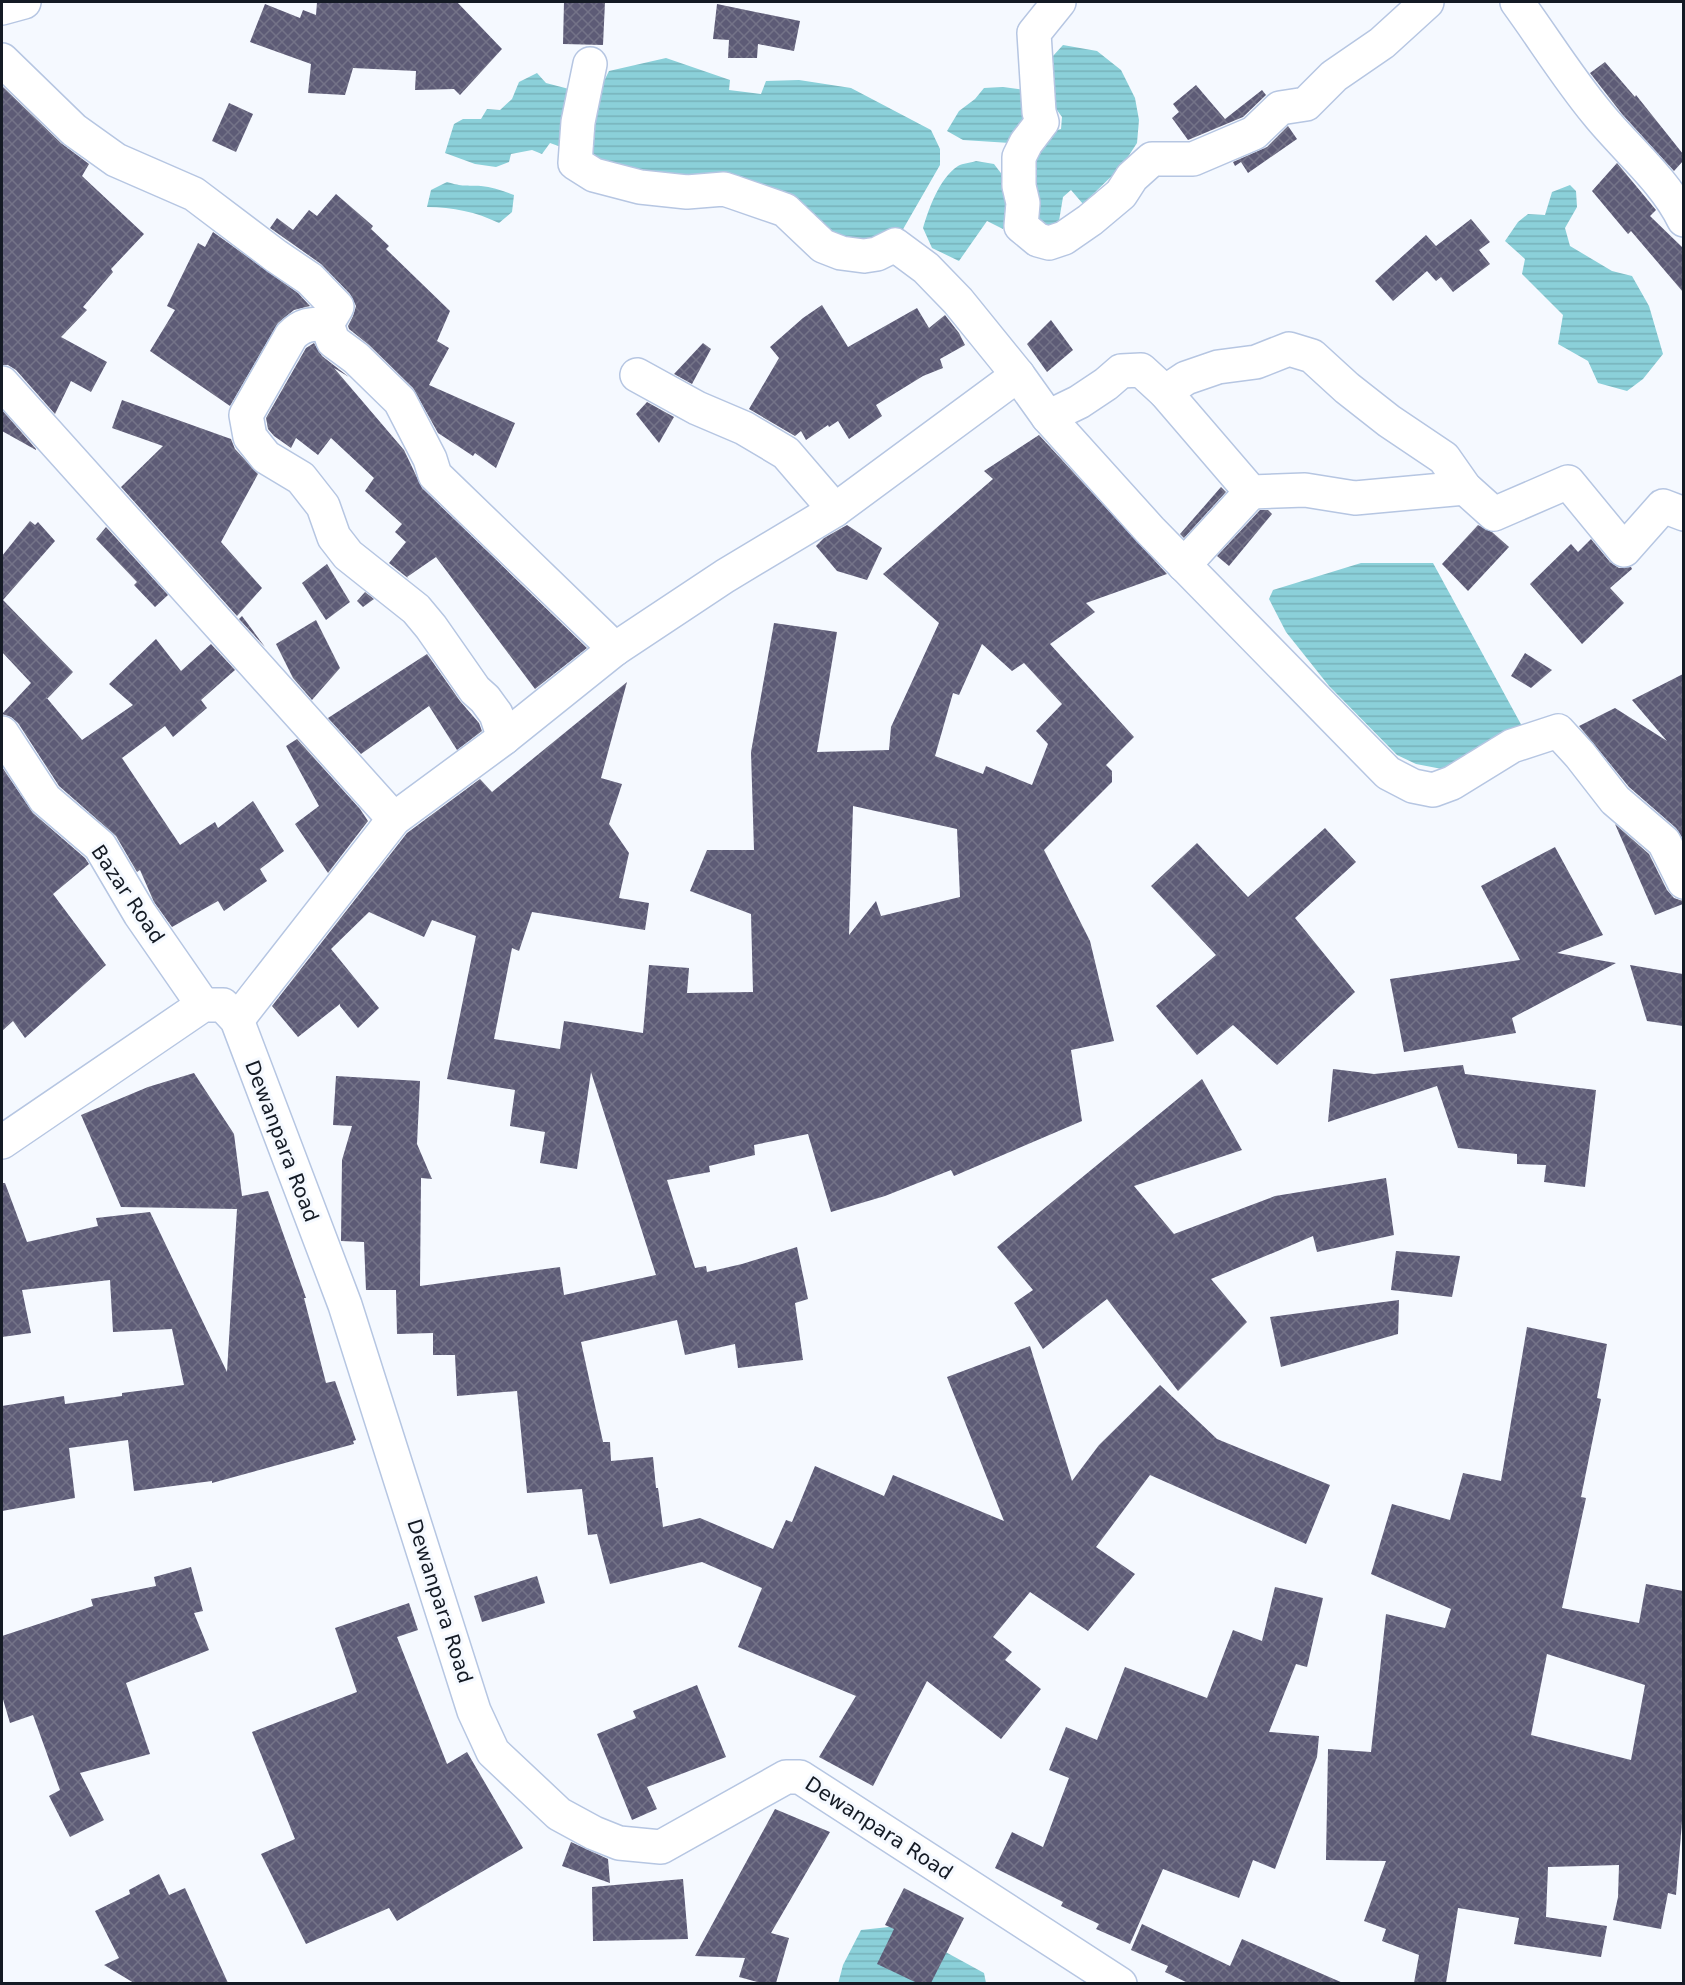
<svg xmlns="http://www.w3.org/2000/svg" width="1685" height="1985" font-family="'DejaVu Sans',sans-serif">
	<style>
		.water { fill: url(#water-rules) }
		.building { fill: url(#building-cross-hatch); fill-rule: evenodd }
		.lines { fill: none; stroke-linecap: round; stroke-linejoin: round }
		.minor-casing { stroke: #b6c6e2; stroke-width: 36 }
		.minor { stroke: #fff; stroke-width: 33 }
		.labels { text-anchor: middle; stroke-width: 6; stroke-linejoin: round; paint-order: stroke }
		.street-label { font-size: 20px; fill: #141a24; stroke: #f5f9ff }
	</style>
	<defs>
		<pattern id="water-rules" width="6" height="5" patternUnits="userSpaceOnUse" patternTransform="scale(1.5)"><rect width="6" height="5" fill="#8bd0d9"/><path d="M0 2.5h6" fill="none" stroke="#77b2ba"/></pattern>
		<pattern id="building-cross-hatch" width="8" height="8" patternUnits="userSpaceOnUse" patternTransform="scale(1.5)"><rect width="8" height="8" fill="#5d5b76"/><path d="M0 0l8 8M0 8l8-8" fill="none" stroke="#747388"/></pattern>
	</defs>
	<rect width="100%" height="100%" fill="#f5f9ff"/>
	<g class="water">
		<polygon points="1063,45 1097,51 1121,70 1135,98 1139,120 1137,143 1122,166 1083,204 1071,190 1063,197 1059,221 1047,230 1034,224 1029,155 1050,132 1061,129 1062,117 1049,99 1042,68"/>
		<polygon points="666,58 730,80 729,90 761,94 766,81 799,80 851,88 931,130 940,149 940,165 902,231 890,239 872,247 684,181 600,163 582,149 586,117 609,71"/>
		<polygon points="537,73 546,83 569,89 564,148 550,143 542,154 532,150 511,154 509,162 496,167 475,164 445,153 454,124 463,119 481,119 487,109 500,110 512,99 519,82"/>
		<polygon points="1003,87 1034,91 1030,108 1010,143 963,140 947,131 959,111 975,99 984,88"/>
		<path d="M 976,161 L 994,164 L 1013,189 L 1017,200 L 1003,229 L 987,221 L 959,261 L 932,248 L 923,228 C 929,208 939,179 958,166 C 963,163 970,163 976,161 Z"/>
		<path d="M 447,182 C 463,187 466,185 481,186 C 492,187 504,191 514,195 L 512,212 L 499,223 C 476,212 453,207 427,207 L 431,190 Z"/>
		<polygon points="1570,185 1576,191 1577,207 1565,228 1570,246 1612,271 1632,276 1649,306 1663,354 1643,379 1627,391 1598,383 1588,361 1558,344 1563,315 1522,274 1525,259 1505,241 1518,222 1528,214 1545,215 1552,192"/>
		<polygon points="1361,563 1433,563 1523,728 1475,757 1442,769 1416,764 1397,755 1329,686 1286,632 1269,599 1273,590"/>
		<polygon points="898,1926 984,1973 986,1983 838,1984 843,1965 861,1930"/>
	</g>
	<g class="building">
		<polygon points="317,2 457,2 502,49 460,95 454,89 415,90 416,71 353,68 345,95 308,93 311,64 250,42 265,4 300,18 303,10 316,15"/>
		<polygon points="564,2 605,2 603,45 563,44"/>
		<polygon points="717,4 800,21 794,51 758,44 757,58 728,58 729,40 713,39"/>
		<polygon points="1605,62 1635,97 1636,95 1683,154 1683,161 1674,171 1622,114 1590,73"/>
		<polygon points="1196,85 1225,119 1262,90 1266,95 1243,117 1188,140 1172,118 1179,112 1173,104"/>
		<polygon points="2,86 61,143 89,164 82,176 144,234 111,269 113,272 83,307 87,310 61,337 107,362 91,392 71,381 55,414 16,370 8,365 2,365"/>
		<polygon points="229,103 253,114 236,152 212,141"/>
		<polygon points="1288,126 1297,139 1248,173 1241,162 1235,166 1233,162 1267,147"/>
		<polygon points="1617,163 1656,210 1650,216 1683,248 1683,292 1631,231 1628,234 1592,191"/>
		<polygon points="336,194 373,226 371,229 389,246 386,249 450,311 437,341 449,348 429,385 515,423 496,468 475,453 473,456 438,433 413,388 369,345 349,329 348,326 353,316 356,306 350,294 321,264 270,228 277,218 293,230 309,210 317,216"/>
		<polygon points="1471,219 1490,242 1479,250 1490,264 1453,292 1441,277 1436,281 1427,271 1393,301 1375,281 1426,235 1436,246"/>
		<polygon points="213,232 298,293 310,306 294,310 278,323 230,406 150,351 175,310 167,306 198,243 205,247"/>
		<polygon points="822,305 848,347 917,308 929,328 945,315 959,333 965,345 940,359 943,368 923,376 876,405 882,416 849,439 838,421 829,427 828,425 806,440 801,431 795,436 749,409 779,358 770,347 803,318"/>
		<polygon points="1051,320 1073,350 1047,372 1027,344"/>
		<polygon points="314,343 322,356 349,377 334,368 404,450 422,488 587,648 535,689 436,557 407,577 409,579 389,563 406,542 395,532 402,524 365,491 374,478 331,438 318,455 296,438 291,448 274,436 268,429 266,418 306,348"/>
		<polygon points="703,343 711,349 692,384 674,374"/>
		<polygon points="122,400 231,439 235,449 258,474 221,542 262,588 237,616 121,487 163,446 112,428"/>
		<polygon points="647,402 674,417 659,443 636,414"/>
		<polygon points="2,410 36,449 36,450 2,431"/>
		<path d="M 1039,435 L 1167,574 L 1086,603 L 1095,612 L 1050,644 L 1134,737 L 1106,765 L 1112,771 L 1112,782 L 1044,850 L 1090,941 L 1114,1041 L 1071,1050 L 1082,1121 L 954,1176 L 951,1170 L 885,1196 L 831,1212 L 808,1134 L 754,1145 L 755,1155 L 709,1166 L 710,1172 L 667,1180 L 695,1268 L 706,1266 L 707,1272 L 742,1264 L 797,1247 L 808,1299 L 795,1303 L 803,1360 L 738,1368 L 735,1344 L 685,1355 L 677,1320 L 581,1342 L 603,1442 L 610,1442 L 611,1461 L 653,1457 L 656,1488 L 658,1488 L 663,1527 L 700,1518 L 773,1549 L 786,1520 L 792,1522 L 815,1466 L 884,1496 L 893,1475 L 1004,1521 L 947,1377 L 1030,1346 L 1072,1481 L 1099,1445 L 1160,1385 L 1217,1439 L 1330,1485 L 1306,1544 L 1150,1475 L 1096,1547 L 1135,1574 L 1088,1631 L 1030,1592 L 993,1637 L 1012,1652 L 1005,1660 L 1041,1689 L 1001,1739 L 927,1681 L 873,1786 L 819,1757 L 856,1696 L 738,1647 L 762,1588 L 702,1562 L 610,1584 L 597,1534 L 588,1535 L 582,1489 L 527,1493 L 517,1391 L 457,1396 L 455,1355 L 433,1355 L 433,1333 L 397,1334 L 396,1290 L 366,1290 L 364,1242 L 341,1241 L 342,1160 L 352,1126 L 333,1125 L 336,1076 L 420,1081 L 417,1144 L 432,1179 L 421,1178 L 420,1286 L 560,1267 L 564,1295 L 656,1275 L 591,1072 L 577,1169 L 540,1163 L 545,1132 L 510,1126 L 515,1090 L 447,1079 L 476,936 L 432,920 L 424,937 L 369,912 L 331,949 L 379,1008 L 358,1028 L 340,1006 L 340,1004 L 298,1037 L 272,1006 L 407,833 L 480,779 L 492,792 L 627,682 L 601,778 L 622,784 L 609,824 L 629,853 L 619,898 L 649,903 L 645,930 L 532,912 L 519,951 L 512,948 L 494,1039 L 560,1049 L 564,1021 L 643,1033 L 649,965 L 689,968 L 687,993 L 753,992 L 751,914 L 690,891 L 707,850 L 754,850 L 751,752 L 774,623 L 837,632 L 817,752 L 889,750 L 891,727 L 939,623 L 883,574 L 993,479 L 984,471 ZM 982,644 L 1012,671 L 1024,663 L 1062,704 L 1036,731 L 1048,744 L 1032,785 L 986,766 L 983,774 L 935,756 L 953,693 L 959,695 ZM 853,806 L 957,829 L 960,897 L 881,916 L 876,901 L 849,935 Z"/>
		<polygon points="1221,487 1226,492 1184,538 1180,534"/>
		<polygon points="1260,510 1268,510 1272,514 1229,566 1217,556"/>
		<polygon points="30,521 35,525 38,522 55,541 3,600 73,672 47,699 46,697 82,740 133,705 109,684 156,639 181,671 211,644 235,670 201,700 207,708 173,737 165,726 122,758 180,845 215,822 218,828 253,801 284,851 260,869 267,881 224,911 218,901 172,927 154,902 140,870 137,872 116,836 59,786 18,723 11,717 2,714 31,683 2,652 2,556"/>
		<polygon points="847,525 882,548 867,580 837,571 816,546 824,538"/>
		<polygon points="1478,525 1492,532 1509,547 1468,591 1442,564"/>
		<polygon points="106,527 168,595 155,607 134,585 137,582 96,539"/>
		<polygon points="1591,539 1610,562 1619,568 1631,567 1632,569 1610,588 1624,603 1582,644 1530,584 1571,544 1578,552"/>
		<polygon points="327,564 350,602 326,620 302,583"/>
		<polygon points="365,592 374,599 363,607 357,601"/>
		<polygon points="242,616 265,647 239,619"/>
		<polygon points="316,620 340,668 312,700 293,678 276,644"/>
		<polygon points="1525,653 1552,670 1531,688 1511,676"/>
		<polygon points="427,654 460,701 479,723 482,731 457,750 429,706 361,754 328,718"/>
		<polygon points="1683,674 1683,839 1676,828 1629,787 1579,726 1615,708 1667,741 1632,700"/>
		<polygon points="297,739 360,809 368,821 328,873 295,824 319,806 286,746"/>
		<polygon points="2,767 33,813 85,858 89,864 53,894 106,965 25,1038 13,1021 2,1031"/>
		<polygon points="1615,824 1649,854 1667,890 1674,898 1683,901 1683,904 1655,915"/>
		<polygon points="1325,828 1356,862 1295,918 1355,992 1277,1065 1233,1025 1197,1055 1156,1006 1216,955 1151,886 1197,843 1248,897"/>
		<polygon points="1555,847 1603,935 1557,953 1616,963 1512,1018 1516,1033 1404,1052 1390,979 1520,960 1481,886"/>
		<polygon points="1630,965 1683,974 1683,1026 1647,1021"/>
		<polygon points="1463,1065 1465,1074 1596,1090 1585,1187 1544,1182 1546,1165 1517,1164 1517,1154 1458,1148 1437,1086 1328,1122 1333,1069 1374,1074"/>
		<polygon points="194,1073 234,1134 242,1196 268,1191 306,1298 304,1298 326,1383 335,1381 356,1440 353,1441 354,1444 212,1483 212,1481 134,1491 128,1440 69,1448 75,1498 2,1511 2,1406 64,1396 65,1404 122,1396 122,1393 184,1385 172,1329 113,1332 110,1280 22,1290 31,1333 2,1337 2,1183 5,1183 27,1242 98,1226 96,1218 150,1212 227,1372 237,1209 121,1207 81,1115 148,1087"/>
		<polygon points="1202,1079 1242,1150 1134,1186 1174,1234 1275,1196 1386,1178 1394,1235 1317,1252 1313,1236 1211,1279 1247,1322 1178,1391 1107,1299 1043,1349 1014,1303 1033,1290 997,1247"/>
		<polygon points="1396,1251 1460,1256 1452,1297 1391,1290"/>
		<polygon points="1399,1300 1398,1334 1281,1367 1270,1317"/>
		<path d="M 1527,1327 L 1607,1344 L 1597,1398 L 1601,1399 L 1581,1497 L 1586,1498 L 1562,1608 L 1639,1623 L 1646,1584 L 1683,1591 L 1683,1810 L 1676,1895 L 1668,1893 L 1661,1929 L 1613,1920 L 1618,1897 L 1619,1865 L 1548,1867 L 1546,1917 L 1607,1926 L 1601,1957 L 1514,1944 L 1519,1918 L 1458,1908 L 1446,1983 L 1414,1983 L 1419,1955 L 1382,1941 L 1386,1929 L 1364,1921 L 1386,1861 L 1326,1860 L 1328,1749 L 1371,1752 L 1386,1614 L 1445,1628 L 1451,1609 L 1371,1574 L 1392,1504 L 1450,1520 L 1463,1473 L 1501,1481 ZM 1547,1654 L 1645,1685 L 1631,1760 L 1531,1735 Z"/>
		<polygon points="191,1567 203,1611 194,1613 209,1650 126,1683 150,1754 80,1773 104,1820 70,1837 49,1796 60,1790 33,1715 10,1723 2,1696 2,1636 93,1606 91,1599 156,1586 154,1577"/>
		<polygon points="537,1576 545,1603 482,1622 474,1596"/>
		<polygon points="1275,1587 1323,1598 1307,1667 1296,1664 1269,1732 1319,1736 1317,1757 1275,1869 1253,1860 1239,1898 1163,1869 1130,1944 1096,1929 1099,1924 1061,1906 1063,1902 995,1868 1012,1832 1043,1847 1069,1778 1049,1770 1066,1727 1097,1740 1125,1667 1207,1698 1233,1630 1262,1641"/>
		<polygon points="409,1603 418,1630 397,1637 447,1764 467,1752 523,1848 397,1921 389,1908 306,1944 261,1854 295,1839 252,1732 357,1692 335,1628"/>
		<polygon points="697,1685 726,1757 647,1787 657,1809 632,1820 597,1734 636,1718 633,1711"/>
		<polygon points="775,1809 830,1832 771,1933 789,1938 776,1983 761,1983 739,1977 745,1958 695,1956"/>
		<polygon points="571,1842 608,1859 610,1883 562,1866"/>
		<polygon points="159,1874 169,1895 185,1888 228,1983 134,1983 104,1965 119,1958 95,1911 130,1894 129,1890"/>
		<polygon points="683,1879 688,1939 593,1941 592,1887"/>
		<polygon points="904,1888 964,1918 931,1983 917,1983 877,1964 894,1929 885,1925"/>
		<polygon points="1142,1924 1230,1966 1242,1939 1343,1983 1188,1983 1165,1972 1168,1966 1131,1950"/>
	</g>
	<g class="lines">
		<defs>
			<g id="minor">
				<polyline points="1059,2 1034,33 1039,112 1042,122 1026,143 1019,157 1019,186 1023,203 1021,226 1038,240 1049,243 1064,238 1090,220 1121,194 1132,177 1152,159 1193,159 1254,133 1280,108 1306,104 1334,76 1382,43 1427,2"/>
				<path d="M 1517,2 C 1544,39 1568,78 1597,113 C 1625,148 1664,179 1684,220"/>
				<polyline points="2,8 24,2"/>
				<polyline points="2,60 74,130 116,160 194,194 276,256 310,279 337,307 327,324 333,341 356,358 400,401 430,459 435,475 615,649"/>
				<polyline points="590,64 578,122 575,163 594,175 640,187 687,192 724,189 733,192 785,210 823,246 841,253 864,256 877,254 895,245 926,268 958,301 1018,375"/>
				<path d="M 327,324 C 311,324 302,324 291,336 L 246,415 L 250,437 L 266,457 L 301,478 L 323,506 L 334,537 L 348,555 L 416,609 L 431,627 L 475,690 L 485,699 L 496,714 L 504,738"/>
				<polyline points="637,375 697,408 744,428 786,453 835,510"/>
				<polyline points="2,383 394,819"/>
				<polyline points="1165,392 1251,492 1305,490 1355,498 1465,488"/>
				<polyline points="1048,417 1150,530 1388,773 1413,786 1433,790 1452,783 1512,746 1558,731 1580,755 1615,800 1664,842 1684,882"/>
				<polyline points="1184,565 1251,492"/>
				<polyline points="2,733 45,799 100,846 140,914 203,1005"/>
				<polyline points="237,1020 394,819 504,738 615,649 725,576 835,510 1018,375 1048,417 1079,402 1106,384 1121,371 1141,370 1165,392 1186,378 1218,367 1256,362 1289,349 1312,356 1347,388 1389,421 1444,458 1465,488 1494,514 1568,482 1624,550 1663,506 1684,514"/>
				<polyline points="2,1142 203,1005 223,1005 237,1020 345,1305 474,1711 493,1752 559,1814 594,1833 619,1843 661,1847 786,1777 800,1777 1120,1984"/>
			</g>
		</defs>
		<use href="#minor" class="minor-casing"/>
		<use href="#minor" class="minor"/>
	</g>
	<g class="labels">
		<g class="street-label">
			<text transform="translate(128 894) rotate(56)" y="7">Bazar Road</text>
			<text transform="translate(282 1141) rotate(69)" y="7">Dewanpara Road</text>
			<text transform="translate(440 1601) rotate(72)" y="7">Dewanpara Road</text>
			<text transform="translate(879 1828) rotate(33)" y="7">Dewanpara Road</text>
		</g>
	</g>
	<rect width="1685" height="1985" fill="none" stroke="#141a24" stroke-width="6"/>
</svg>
